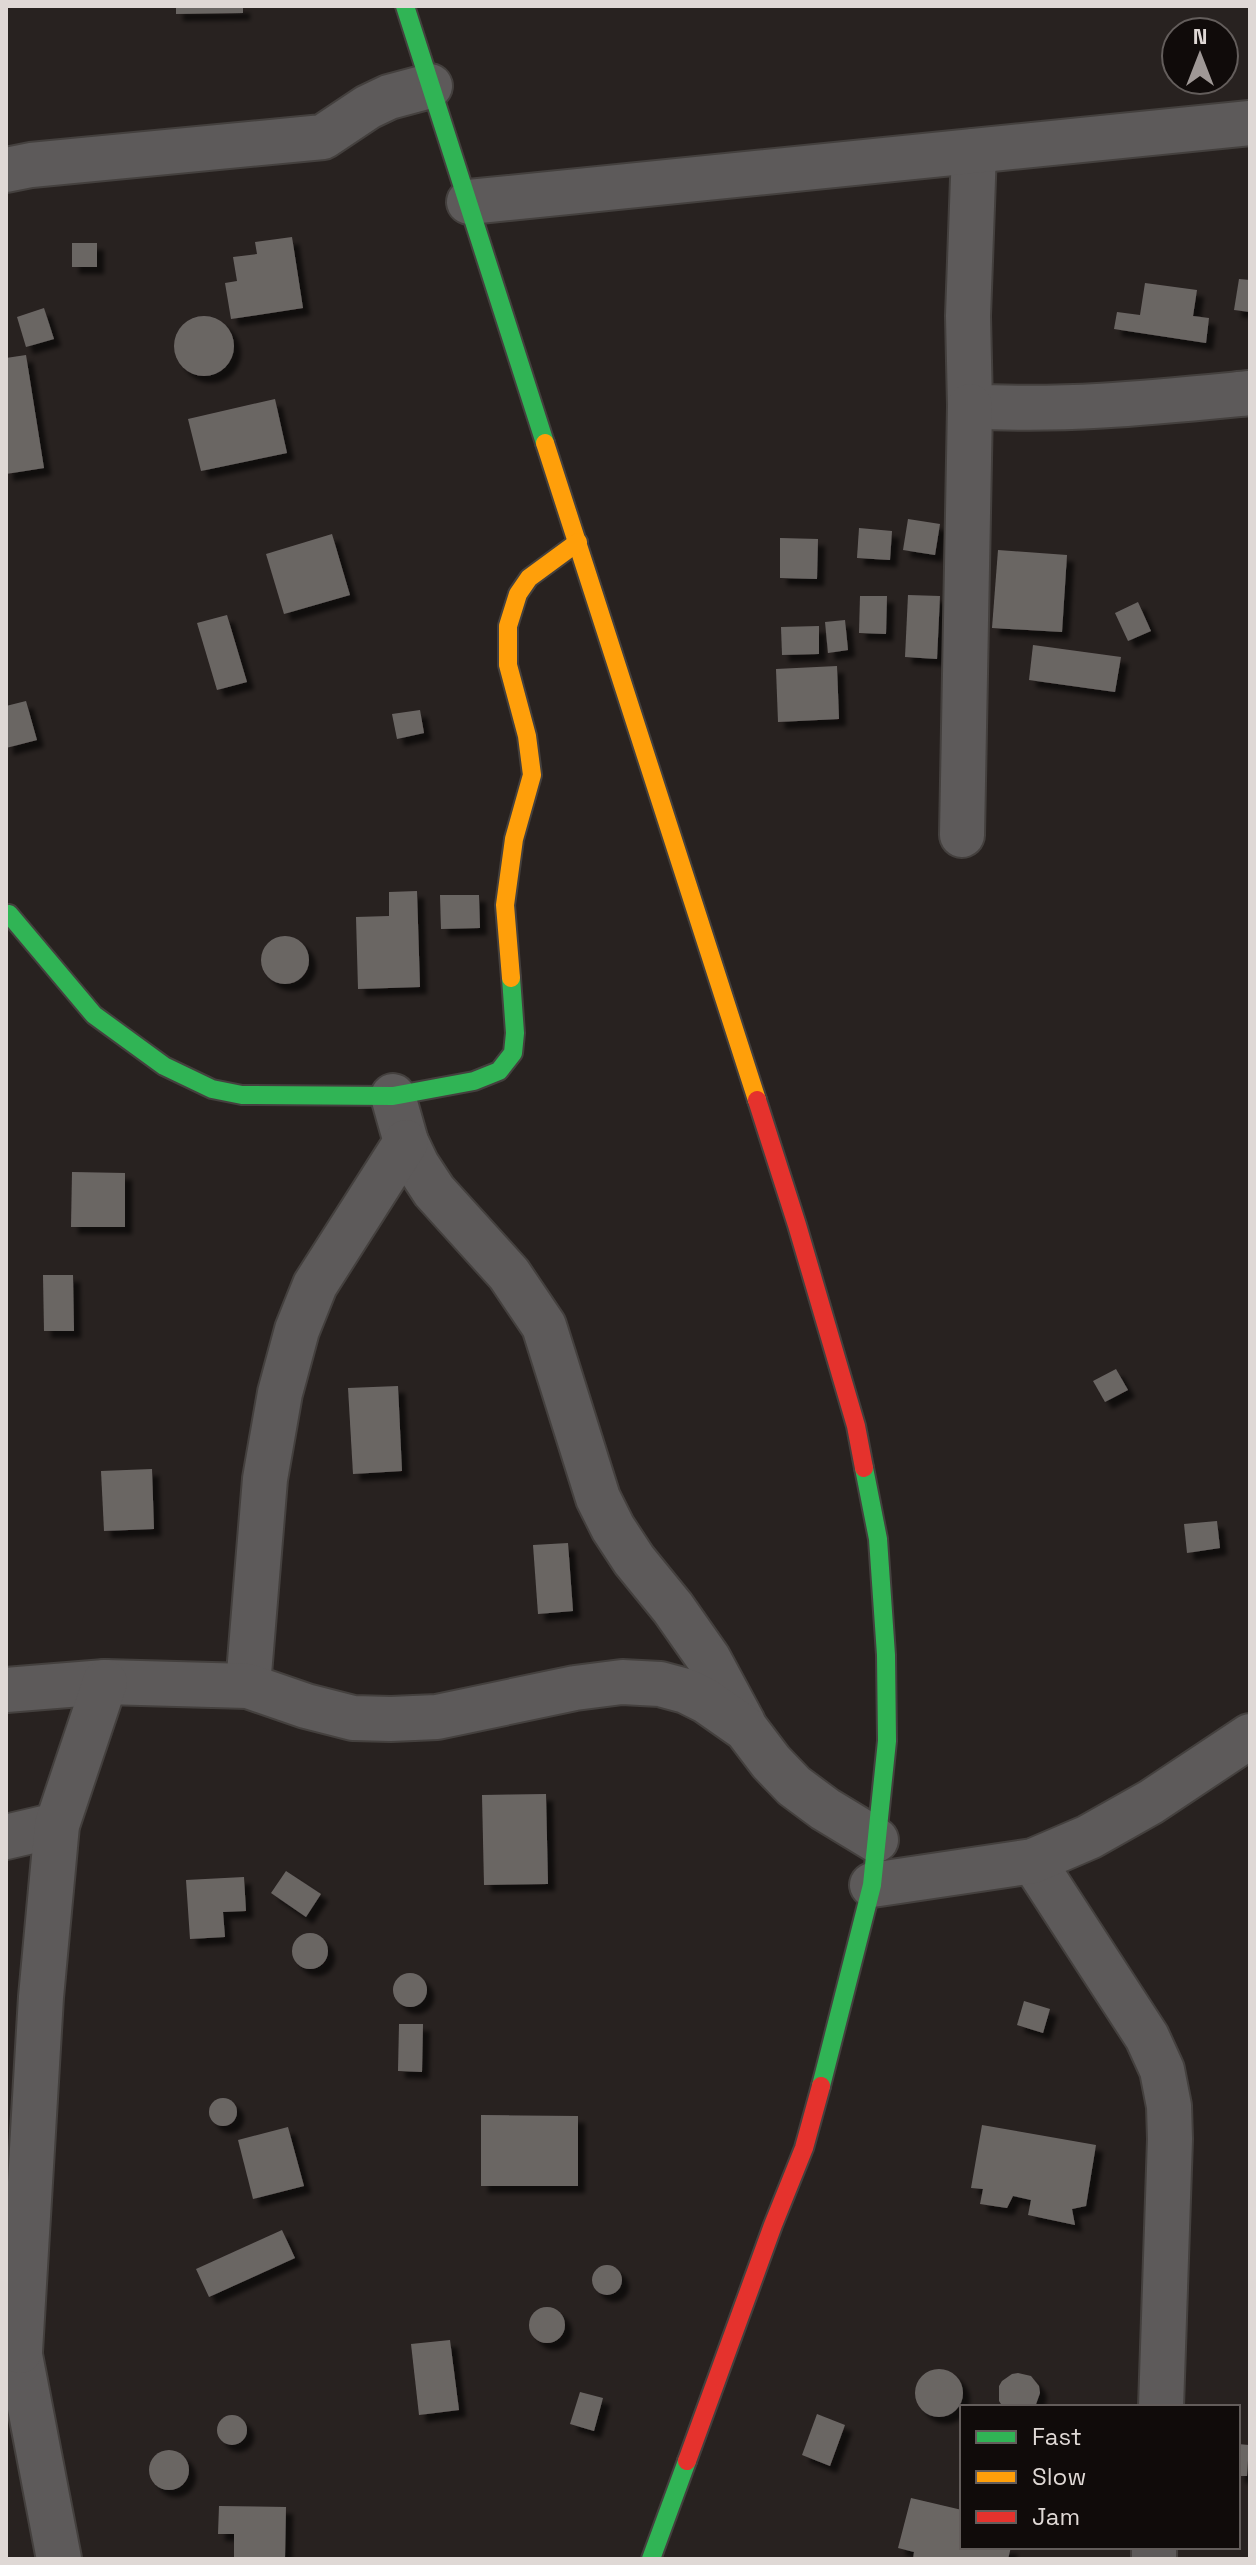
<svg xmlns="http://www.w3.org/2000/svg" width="1256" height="2565" font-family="'Space Grotesk',sans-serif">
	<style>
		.building { fill: #6b6664; filter: url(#shadow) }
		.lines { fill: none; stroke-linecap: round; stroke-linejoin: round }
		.street-casing { stroke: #44403e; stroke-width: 48 }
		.fast-casing { stroke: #44403e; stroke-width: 22 }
		.slow-casing { stroke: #44403e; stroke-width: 22 }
		.jam-casing { stroke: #44403e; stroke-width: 22 }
		.street { stroke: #5d5a5a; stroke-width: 44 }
		.fast { stroke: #30b455; stroke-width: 18 }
		.slow { stroke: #ff9f0a; stroke-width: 18 }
		.jam { stroke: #e5322d; stroke-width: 18 }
	</style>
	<defs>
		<filter id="shadow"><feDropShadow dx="7" dy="7" stdDeviation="2" flood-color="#0009"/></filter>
	</defs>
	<rect width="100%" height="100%" fill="#282220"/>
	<g class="building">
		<polygon points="176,6 243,6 243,13 176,14"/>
		<polygon points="292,237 303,308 231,319 225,283 237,281 233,257 257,254 255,242"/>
		<rect x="72" y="243" width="25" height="24"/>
		<polygon points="1239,279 1250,280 1250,312 1234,310"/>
		<polygon points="1145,283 1197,290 1193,316 1209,318 1206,343 1114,329 1117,312 1140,315"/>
		<polygon points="44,308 54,339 26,347 17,317"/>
		<circle cx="204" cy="346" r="30"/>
		<polygon points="26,355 44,468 6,474 6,358"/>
		<polygon points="275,399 287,453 201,471 188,419"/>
		<polygon points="908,519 940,524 935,555 903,550"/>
		<polygon points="859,528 892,531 890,560 857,558"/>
		<polygon points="332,534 350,595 284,614 266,554"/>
		<polygon points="780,538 818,539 817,579 780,578"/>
		<polygon points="998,550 1067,555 1062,632 992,628"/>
		<polygon points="908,595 940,596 937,659 905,657"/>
		<polygon points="860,596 887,596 886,634 859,633"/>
		<polygon points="1138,602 1151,631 1128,641 1115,613"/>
		<polygon points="227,615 247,682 217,690 197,623"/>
		<polygon points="845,620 848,650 828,653 825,622"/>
		<polygon points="819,626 819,654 782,655 781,627"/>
		<polygon points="1033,645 1121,657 1115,692 1029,680"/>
		<polygon points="837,666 839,719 778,722 776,669"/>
		<polygon points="26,701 37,740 6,748 6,706"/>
		<polygon points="420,710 424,733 397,739 392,714"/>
		<polygon points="417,891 420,987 358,989 356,917 389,916 389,892"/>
		<polygon points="440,895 479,895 480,928 441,929"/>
		<circle cx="285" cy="960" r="24"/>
		<polygon points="72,1172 125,1173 125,1227 71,1227"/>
		<polygon points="43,1275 73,1275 74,1331 44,1331"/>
		<polygon points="1116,1369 1128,1390 1105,1402 1093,1381"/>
		<polygon points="398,1386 402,1471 353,1474 348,1388"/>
		<polygon points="152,1469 154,1529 104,1531 101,1471"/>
		<polygon points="1217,1521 1220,1548 1187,1553 1184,1524"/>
		<polygon points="568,1543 573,1611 538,1614 533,1545"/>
		<polygon points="546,1794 548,1884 484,1885 482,1795"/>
		<polygon points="286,1871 321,1894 306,1917 271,1893"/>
		<polygon points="244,1877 246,1911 223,1912 225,1937 190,1939 186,1880"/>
		<circle cx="310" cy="1951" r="18"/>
		<circle cx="410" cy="1990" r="17"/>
		<polygon points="1024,2001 1050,2009 1043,2033 1017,2025"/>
		<polygon points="399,2024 423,2024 422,2072 398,2071"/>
		<circle cx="223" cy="2112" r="14"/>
		<polygon points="481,2115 578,2116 578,2186 481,2186"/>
		<polygon points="982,2125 1096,2145 1086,2206 1072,2209 1075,2225 1028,2215 1031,2200 1013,2196 1007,2208 980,2204 983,2189 971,2188"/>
		<polygon points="288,2127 304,2186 253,2199 238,2140"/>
		<polygon points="282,2230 295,2258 209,2297 196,2269"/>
		<circle cx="607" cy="2280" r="15"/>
		<circle cx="547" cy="2325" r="18"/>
		<polygon points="450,2340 459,2410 419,2415 411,2344"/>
		<circle cx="939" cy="2393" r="24"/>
		<polygon points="1018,2373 1031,2376 1039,2386 1040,2393 1035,2407 1003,2407 999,2401 999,2386 1002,2381 1012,2374"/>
		<polygon points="580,2392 603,2398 594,2431 570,2424"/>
		<polygon points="817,2414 845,2425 830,2466 802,2455"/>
		<circle cx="232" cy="2430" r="15"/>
		<polygon points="1238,2444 1249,2445 1247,2476 1238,2476"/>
		<circle cx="169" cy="2470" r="20"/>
		<polygon points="911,2498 962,2510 962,2547 1011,2547 1008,2559 913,2559 914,2552 898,2548"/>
		<polygon points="219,2506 286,2507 285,2559 234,2559 234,2534 218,2534"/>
	</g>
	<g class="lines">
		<defs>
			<g id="street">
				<path d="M 974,151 L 968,316 L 970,406 C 1064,412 1157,402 1250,393"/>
				<polyline points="6,170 31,165 323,137 368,107 389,97 430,86"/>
				<polyline points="469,202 1250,123"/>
				<polyline points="962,835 970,406"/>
				<polyline points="393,1096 406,1142 417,1165 434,1191 509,1274 544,1326 598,1498 613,1528 634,1560 673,1608 708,1658 743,1723"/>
				<polyline points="248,1686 265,1479 280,1393 297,1330 315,1285 406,1142"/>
				<polyline points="6,1690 105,1682 248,1686 306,1706 353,1718 391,1719 437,1717 575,1688 622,1682 660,1684 686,1691 706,1701 746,1729 771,1762 794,1786 825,1809 876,1840"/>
				<polyline points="6,1837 57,1825"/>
				<polyline points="1033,1861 1147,2037 1162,2070 1169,2106 1170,2139 1161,2407"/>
				<polyline points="872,1885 1033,1861 1089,1837 1151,1802 1250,1736"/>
				<polyline points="14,2324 59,2559"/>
				<polyline points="20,2351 41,1997 57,1825 105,1682"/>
				<polyline points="1154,2559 1154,2547"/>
			</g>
			<g id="fast">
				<polyline points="405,6 545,443"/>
				<polyline points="9,914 94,1015 164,1066 212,1089 242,1095 393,1096 474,1081 499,1071 513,1053 515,1033 511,978"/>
				<polyline points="821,2086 872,1885 887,1741 886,1655 878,1539 864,1468"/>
				<polyline points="651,2559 687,2461"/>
			</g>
			<g id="slow">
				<polyline points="545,443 757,1100"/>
				<polyline points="511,978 505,905 514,839 532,775 527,736 508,665 508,626 518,594 529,578 578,542"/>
			</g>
			<g id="jam">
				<polyline points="757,1100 797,1225 856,1426 864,1468"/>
				<polyline points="687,2461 773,2225 804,2148 821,2086"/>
			</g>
		</defs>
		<use href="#street" class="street-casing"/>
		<use href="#fast" class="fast-casing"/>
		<use href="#slow" class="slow-casing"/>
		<use href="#jam" class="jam-casing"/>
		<use href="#street" class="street"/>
		<use href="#fast" class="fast"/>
		<use href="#slow" class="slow"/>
		<use href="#jam" class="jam"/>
	</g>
	<rect width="1256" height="2565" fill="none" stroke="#dfd8d5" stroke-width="16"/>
	<rect x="960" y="2405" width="280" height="144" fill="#100b0a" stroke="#635d5b" stroke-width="2"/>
	<rect x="976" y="2431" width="40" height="12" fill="#30b455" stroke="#635d5b" stroke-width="2"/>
	<text x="1032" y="2445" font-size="24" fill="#dfd8d5">Fast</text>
	<rect x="976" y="2471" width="40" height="12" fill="#ff9f0a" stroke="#635d5b" stroke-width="2"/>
	<text x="1032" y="2485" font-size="24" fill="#dfd8d5">Slow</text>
	<rect x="976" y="2511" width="40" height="12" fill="#e5322d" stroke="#635d5b" stroke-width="2"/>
	<text x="1032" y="2525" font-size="24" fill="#dfd8d5">Jam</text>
	<g transform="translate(1200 56)"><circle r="38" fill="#100b0a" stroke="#635d5b" stroke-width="2"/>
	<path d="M0-6L14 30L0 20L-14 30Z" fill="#9f9896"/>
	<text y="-12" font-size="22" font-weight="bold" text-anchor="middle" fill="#dfd8d5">N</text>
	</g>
</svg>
